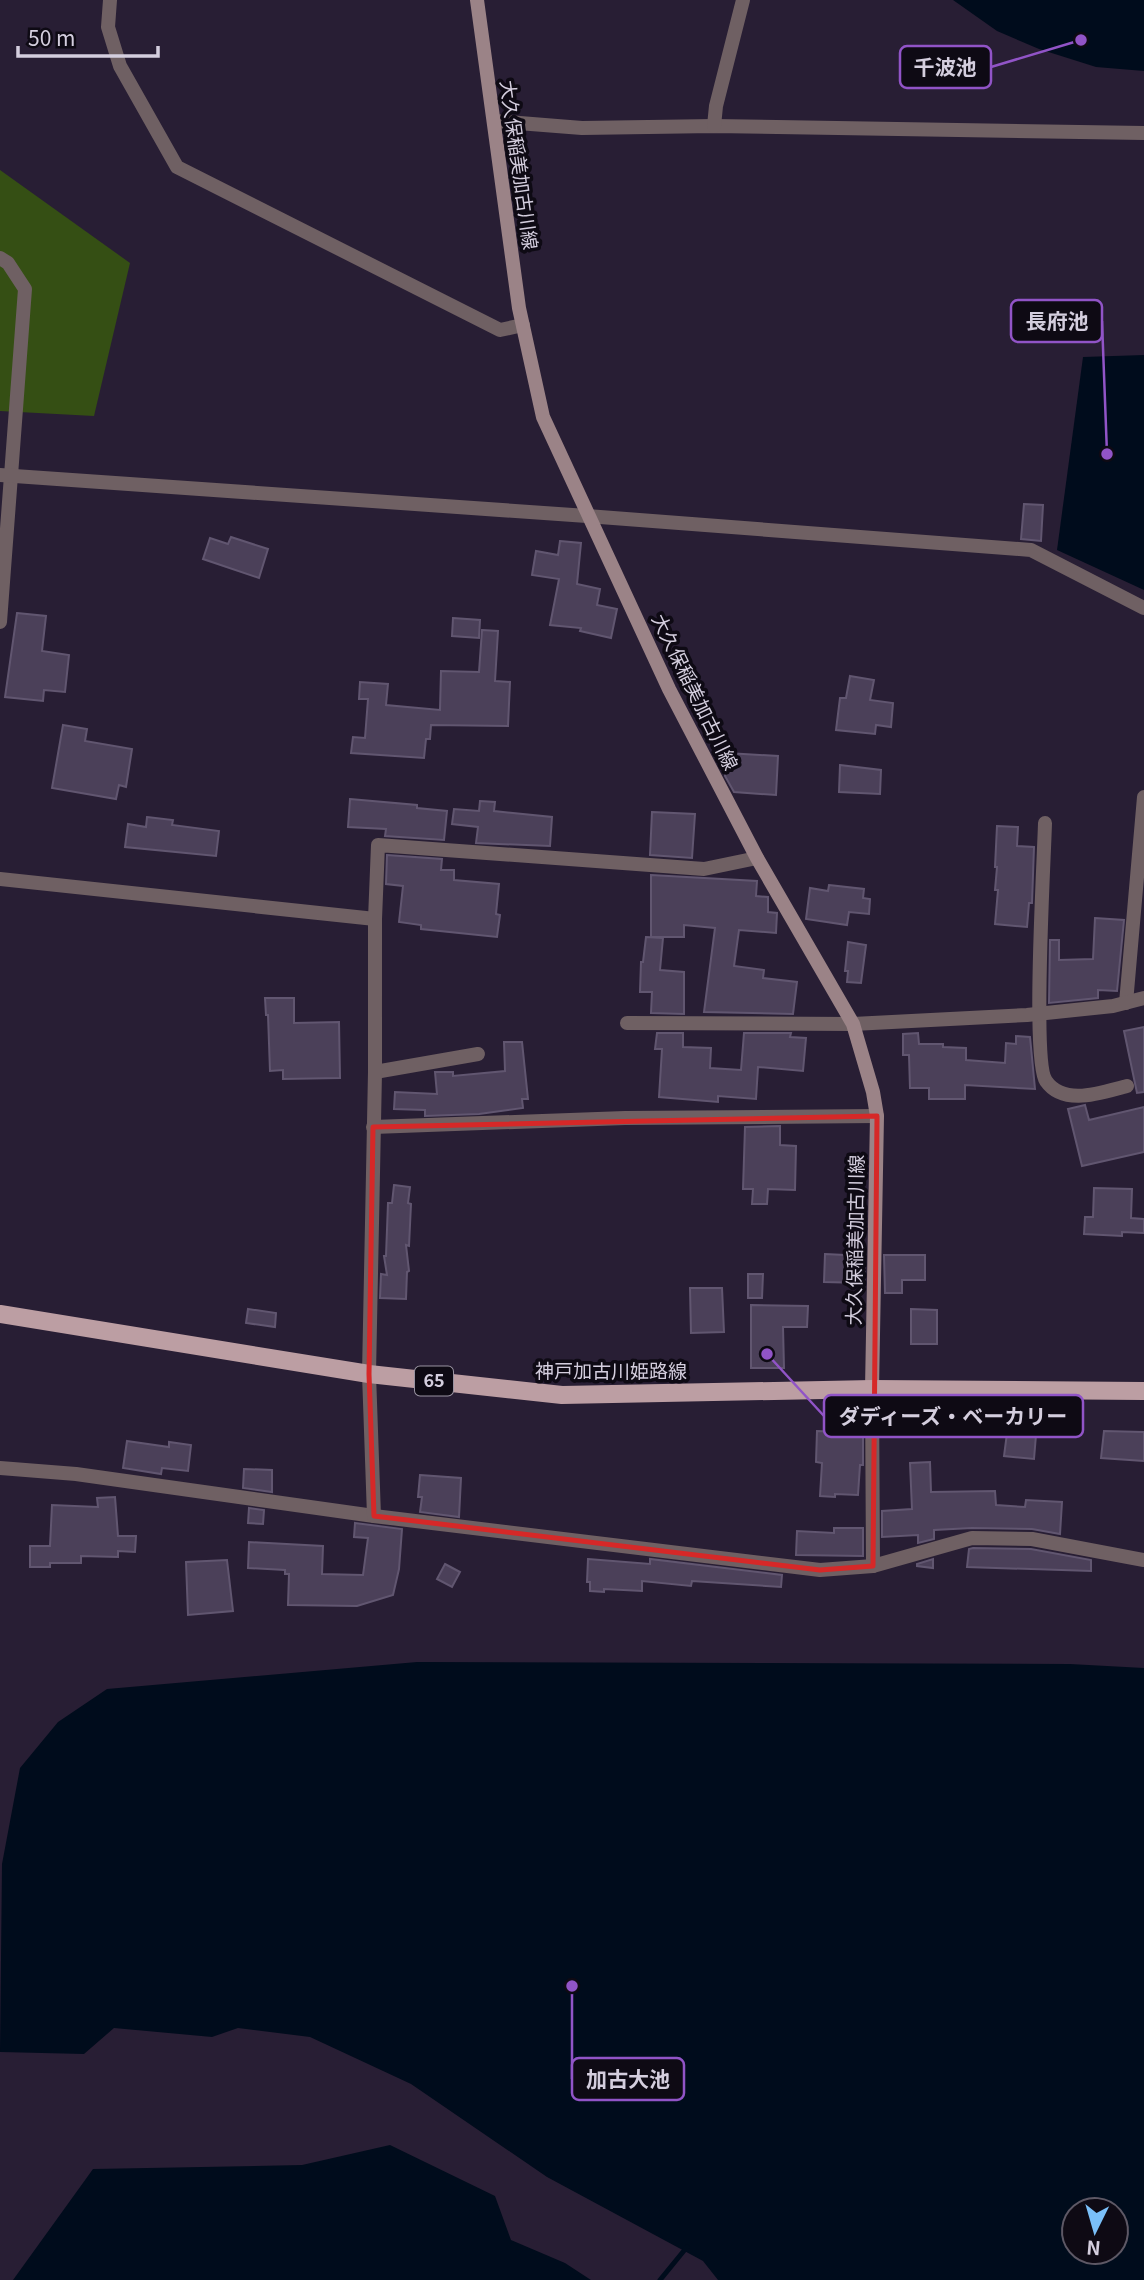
<svg xmlns="http://www.w3.org/2000/svg" width="1144" height="2280" font-family="Georgia,'Noto Sans JP',serif">
	<style>
		.green { fill: #354f14 }
		.water { fill: #000c1c; fill-rule: evenodd }
		.lines { fill: none; stroke-linecap: round; stroke-linejoin: round }
		.stream { stroke: #000c1c; stroke-width: 5 }
		.building { fill: #4b4059; stroke: #615670; stroke-width: 2 }
		.street { stroke: #6f6063; stroke-width: 14 }
		.secondary { stroke: #9b8387; stroke-width: 14 }
		.primary { stroke: #bc9ea3; stroke-width: 18 }
		.marked { fill: none; stroke: #d62828; stroke-width: 5; stroke-linejoin: round }
		.labels { text-anchor: middle; stroke-width: 7; stroke-linejoin: round; paint-order: stroke }
		.shield { fill: #0e0a14; stroke: #9993a1; stroke-width: 2 }
		.shield-label { font-size: 18px; font-weight: bold; fill: #d4cede }
		.street-label { font-size: 19px; fill: #d4cede; stroke: #0e0a14 }
		.leader { fill: none; stroke: #9154c7; stroke-width: 2.5 }
		.callout-dot { fill: #9154c7; stroke: #0e0a14; stroke-width: 2.5 }
		.callout { fill: #0e0a14; stroke: #9154c7; stroke-width: 2.5 }
		.callout-label { font-size: 21px; text-anchor: middle; font-weight: bold; fill: #d4cede }
	</style>
	<rect width="100%" height="100%" fill="#281e34"/>
	<polygon class="green" points="0,170 130,263 94,416 0,411"/>
	<g class="water">
		<polygon points="953,0 1144,0 1144,71 1096,67 1039,49 997,31"/>
		<polygon points="1144,355 1144,590 1057,550 1083,357"/>
		<path d="M 417,1662 L 1070,1664 L 1144,1668 L 1144,2280 L 718,2280 L 703,2261 L 547,2177 L 411,2084 L 310,2037 L 238,2028 L 212,2037 L 114,2028 L 84,2054 L 0,2052 L 2,1864 L 20,1768 L 58,1722 L 107,1689 ZM 1074,2210 L 1116,2210 L 1116,2252 L 1074,2252 Z"/>
		<polygon points="390,2145 495,2196 511,2240 565,2263 591,2280 13,2280 93,2169 302,2165"/>
	</g>
	<g class="lines">
		<polyline class="stream" points="660,2280 687,2247"/>
	</g>
	<g class="building">
		<polygon points="1024,504 1043,505 1041,541 1021,539"/>
		<polygon points="231,537 268,549 259,578 203,559 210,538 228,544"/>
		<polygon points="560,541 581,543 577,584 600,589 597,605 617,609 611,638 580,631 581,628 550,625 559,579 532,575 536,551 558,555"/>
		<polygon points="17,613 46,616 42,651 69,655 65,692 44,690 43,701 5,697"/>
		<polygon points="453,618 480,620 479,638 452,636"/>
		<polygon points="482,630 498,631 495,681 510,682 508,726 431,725 430,739 426,739 424,758 351,753 353,737 365,738 368,699 359,699 360,682 388,684 386,705 440,710 441,671 479,672"/>
		<polygon points="850,676 874,680 870,700 893,703 891,727 876,725 875,734 836,730 840,698 846,698"/>
		<polygon points="63,725 87,729 85,741 132,749 126,787 119,785 116,799 52,788"/>
		<polygon points="727,753 778,756 776,795 734,792 725,776"/>
		<polygon points="840,765 881,770 880,794 839,792"/>
		<polygon points="350,799 417,805 417,808 447,811 444,840 385,836 386,829 348,827"/>
		<polygon points="480,801 495,802 494,811 552,817 550,846 476,843 478,827 452,824 454,809 479,811"/>
		<polygon points="652,812 695,814 692,858 650,855"/>
		<polygon points="147,817 173,820 172,825 219,831 216,856 125,847 128,824 146,827"/>
		<polygon points="997,826 1018,827 1017,846 1034,847 1032,903 1029,903 1027,927 995,924 998,890 995,890 997,867 995,867"/>
		<polygon points="387,855 442,859 441,870 454,870 454,880 499,884 496,914 500,915 497,937 421,929 421,925 399,922 403,886 386,884"/>
		<polygon points="651,875 757,881 756,896 768,897 768,912 777,913 776,933 739,930 734,966 764,970 763,978 797,982 793,1014 704,1012 715,928 684,925 684,937 651,937"/>
		<polygon points="829,885 864,889 863,898 870,899 869,914 849,912 847,925 806,919 810,888 828,891"/>
		<polygon points="1095,918 1124,920 1117,991 1098,990 1098,998 1049,1003 1050,940 1059,940 1059,960 1093,959"/>
		<polygon points="646,937 663,938 660,970 684,972 684,1014 651,1013 652,992 640,992 641,962 643,962"/>
		<polygon points="848,942 866,945 861,983 847,982 848,971 845,971"/>
		<polygon points="265,998 294,998 294,1023 339,1022 340,1078 283,1079 283,1070 270,1071 268,1015 266,1015"/>
		<polygon points="1144,1027 1144,1092 1137,1093 1124,1031"/>
		<polygon points="657,1033 683,1033 683,1047 711,1048 710,1068 741,1070 744,1033 791,1033 790,1037 806,1038 803,1071 758,1067 756,1099 718,1096 718,1102 659,1097 662,1049 655,1049"/>
		<polygon points="918,1033 919,1044 943,1044 943,1047 966,1048 966,1060 1005,1063 1006,1043 1016,1044 1016,1036 1030,1037 1035,1089 965,1085 965,1099 929,1099 929,1088 910,1088 909,1055 903,1055 903,1034"/>
		<polygon points="504,1042 522,1042 528,1099 522,1099 523,1108 479,1114 425,1116 425,1110 394,1109 395,1092 437,1094 435,1072 453,1072 453,1076 505,1071"/>
		<polygon points="1085,1105 1089,1120 1144,1107 1144,1152 1082,1166 1068,1109"/>
		<polygon points="780,1126 780,1145 796,1146 795,1190 768,1189 767,1204 752,1204 753,1189 743,1189 745,1127"/>
		<polygon points="394,1185 410,1187 408,1203 411,1204 409,1246 406,1245 409,1271 407,1272 406,1299 380,1298 381,1274 387,1275 384,1256 386,1256 388,1203 392,1203"/>
		<polygon points="1094,1188 1132,1189 1131,1218 1144,1219 1144,1233 1122,1232 1122,1236 1084,1234 1085,1217 1093,1217"/>
		<polygon points="825,1254 865,1256 864,1283 824,1282"/>
		<polygon points="884,1255 925,1255 925,1280 902,1280 902,1293 885,1293"/>
		<polygon points="748,1274 763,1274 762,1298 748,1298"/>
		<polygon points="690,1288 722,1288 724,1332 691,1333"/>
		<polygon points="751,1305 808,1306 807,1327 783,1327 784,1368 751,1368"/>
		<polygon points="248,1309 276,1313 275,1327 246,1323"/>
		<polygon points="911,1309 937,1310 937,1344 911,1344"/>
		<polygon points="817,1431 863,1433 863,1465 860,1465 858,1495 835,1494 835,1497 820,1496 822,1463 816,1462"/>
		<polygon points="1104,1431 1144,1432 1144,1461 1101,1458"/>
		<polygon points="1007,1433 1036,1435 1034,1459 1004,1456"/>
		<polygon points="127,1441 169,1447 169,1442 191,1445 188,1471 162,1468 161,1474 123,1468"/>
		<polygon points="930,1462 931,1492 995,1491 996,1505 1025,1507 1026,1500 1062,1502 1060,1534 1032,1529 972,1528 934,1530 934,1539 918,1543 918,1535 882,1537 882,1511 912,1509 910,1463"/>
		<polygon points="244,1469 272,1470 272,1492 243,1488"/>
		<polygon points="420,1475 461,1478 459,1517 420,1512 422,1497 418,1497"/>
		<polygon points="115,1497 118,1536 136,1536 135,1552 118,1551 118,1557 81,1556 81,1563 50,1563 50,1567 30,1567 30,1546 50,1546 52,1505 98,1507 97,1498"/>
		<polygon points="249,1508 264,1510 263,1524 248,1523"/>
		<polygon points="355,1523 402,1529 399,1569 393,1595 357,1606 288,1605 289,1574 285,1574 285,1570 248,1568 249,1542 323,1546 322,1574 363,1575 368,1538 354,1537"/>
		<polygon points="834,1528 863,1528 863,1556 796,1555 797,1531 834,1533"/>
		<polygon points="973,1548 1031,1549 1091,1560 1091,1571 967,1567 969,1549"/>
		<polygon points="588,1559 650,1564 650,1559 782,1575 781,1587 692,1581 691,1586 642,1581 642,1591 604,1589 604,1592 590,1591 590,1582 587,1582"/>
		<polygon points="933,1559 933,1568 917,1566 917,1564"/>
		<polygon points="227,1560 233,1611 188,1615 186,1562"/>
		<polygon points="445,1564 460,1572 452,1587 437,1579"/>
	</g>
	<g class="lines">
		<g class="street">
			<polyline points="110,0 108,27 120,66 177,167 500,330 523,325"/>
			<polyline points="494,121 582,128 714,126 1144,133"/>
			<polyline points="714,126 716,106 743,0"/>
			<polyline points="0,258 8,263 25,289 0,622"/>
			<polyline points="0,475 587,516 1031,550 1144,608"/>
			<path d="M 1045,823 C 1044,861 1032,1062 1046,1081 C 1064,1107 1103,1092 1127,1086"/>
			<polyline points="0,879 375,919"/>
			<polyline points="1126,1003 1144,797"/>
			<polyline points="627,1023 853,1024 1027,1015 1113,1006 1144,998"/>
			<polyline points="375,1072 478,1054"/>
			<polyline points="373,1127 625,1118 877,1116"/>
			<polyline points="872,1389 873,1566"/>
			<polyline points="0,1468 76,1474 374,1516 820,1570 873,1566 972,1538 1032,1539 1144,1560"/>
			<polyline points="374,1516 369,1374 375,1072 375,919 378,845 704,869 757,858"/>
		</g>
		<polyline class="secondary" points="477,0 519,308 543,417 669,689 757,858 853,1024 873,1092 877,1116 872,1389"/>
		<polyline class="primary" points="0,1314 369,1374 562,1395 872,1389 1144,1391"/>
	</g>
	<path class="marked" d="M 877,1116 L 873,1566 L 820,1570 L 374,1516 L 369,1374 L 373,1127 Z"/>
	<g class="labels">
		<rect class="shield" x="415" y="1366.5" width="38" height="29" rx="5"/>
		<g class="shield-label">
			<text x="434" y="1387">65</text>
		</g>
		<g class="street-label">
			<text transform="translate(519 165) rotate(82)" y="7">大久保稲美加古川線</text>
			<text transform="translate(695 692) rotate(64)" y="7">大久保稲美加古川線</text>
			<text transform="translate(855 1240) rotate(-89)" y="7">大久保稲美加古川線</text>
			<text x="611" y="1378">神戸加古川姫路線</text>
		</g>
	</g>
	<path class="leader" d="M1081 40L991 67M1107 454L1102 321M767 1354L824 1416M572 1986L572 2079"/>
	<g class="callout-dot">
		<circle cx="1081" cy="40" r="7"/>
		<circle cx="1107" cy="454" r="7"/>
		<circle cx="767" cy="1354" r="7"/>
		<circle cx="572" cy="1986" r="7"/>
	</g>
	<g class="callout">
		<rect x="900" y="46" width="91" height="42" rx="7"/>
		<rect x="1011" y="300" width="91" height="42" rx="7"/>
		<rect x="824" y="1395" width="259" height="42" rx="7"/>
		<rect x="572" y="2058" width="112" height="42" rx="7"/>
	</g>
	<g class="callout-label">
		<text x="945" y="75">千波池</text>
		<text x="1057" y="329">長府池</text>
		<text x="953" y="1424">ダディーズ・ベーカリー</text>
		<text x="628" y="2087">加古大池</text>
	</g>
	<g transform="translate(1095 2231) rotate(185)"><circle r="33" fill="#0e0a14" stroke="#5d5865" stroke-width="2"/>
	<path d="M0-5L12 26L0 18L-12 26Z" fill="#7abff8"/>
	<text y="-10" font-size="19" font-weight="bold" text-anchor="middle" fill="#d4cede">N</text>
	</g>
	<path d="M18 46v10h140v-10" fill="none" stroke="#d4cede" stroke-width="3.5"/>
	<text x="28" y="46" font-size="21" fill="#d4cede" stroke="#0e0a14" stroke-width="5" paint-order="stroke">50 m</text>
</svg>
